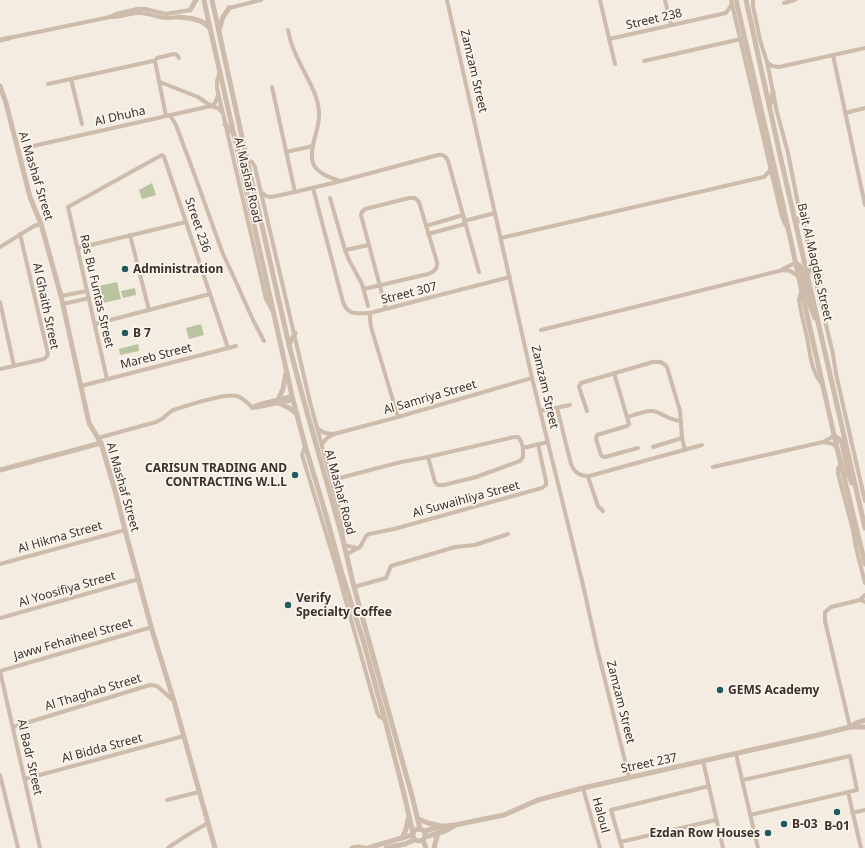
<svg xmlns="http://www.w3.org/2000/svg" width="865" height="848" font-family="'Noto Sans',sans-serif">
	<style>
		.green { fill: #b8c4a0 }
		.lines { fill: none; stroke-linecap: round; stroke-linejoin: round }
		.minor { stroke: #cdbbac; stroke-width: 4 }
		.tertiary { stroke: #cdbbac; stroke-width: 5 }
		.poi-dot { fill: #1f5a5e; stroke: #fbf5ee; stroke-width: 1.5 }
		.labels { text-anchor: middle; stroke-width: 3.5; stroke-linejoin: round; paint-order: stroke }
		.street-label { font-size: 12px; fill: #3b302b; stroke: #fbf5ee }
		.poi-label { font-size: 12px; font-weight: bold; fill: #3b302b; stroke: #fbf5ee; text-anchor: start }
	</style>
	<rect width="100%" height="100%" fill="#f4ebe1"/>
	<g class="green">
		<polygon points="152,183 156,195 142,199 139,190"/>
		<polygon points="117,282 121,299 98,304 94,287"/>
		<polygon points="135,288 136,295 123,298 121,291"/>
		<polygon points="201,324 204,335 189,339 186,328"/>
		<polygon points="138,344 139,351 120,355 119,349"/>
	</g>
	<g class="lines">
		<g class="minor">
			<polyline points="447,0 532,378 583,585 597,648 629,777"/>
			<polyline points="600,0 615,64"/>
			<polyline points="665,0 671,25"/>
			<polyline points="731,0 781,213 784,222 787,227"/>
			<polyline points="753,0 753,6 760,40 767,62 777,112 788,153 798,204 803,219 812,266 833,354 836,374 865,501"/>
			<polyline points="784,3 795,0"/>
			<polyline points="229,8 261,0"/>
			<path d="M 110,17 C 120,18 128,13 138,13 C 146,12 152,16 160,17 C 166,19 172,18 178,17"/>
			<path d="M 288,30 C 291,48 300,63 308,79 C 313,89 318,99 319,111 C 321,128 308,147 313,163 C 316,173 331,178 340,181"/>
			<polyline points="9,38 110,17 116,14 137,9 145,9 166,14 190,10"/>
			<polyline points="609,39 726,13 732,4"/>
			<polyline points="833,55 865,205"/>
			<polyline points="155,61 166,116"/>
			<polyline points="155,61 157,58 174,54 177,55 179,58"/>
			<polyline points="644,61 741,39"/>
			<polyline points="767,62 772,66 779,67 865,48"/>
			<polyline points="220,71 217,81 217,88 266,299 273,312"/>
			<polyline points="71,79 82,124"/>
			<polyline points="160,82 198,97 211,106"/>
			<polyline points="48,84 153,61 155,61"/>
			<polyline points="272,87 295,192"/>
			<polyline points="211,106 215,103 218,96"/>
			<polyline points="845,113 865,108"/>
			<polyline points="170,115 176,125 195,176 223,254 236,282 253,320 264,341"/>
			<polyline points="33,146 211,106 218,108 222,112"/>
			<polyline points="286,152 313,146"/>
			<polyline points="247,160 252,162 255,167 310,402 343,523 344,528 342,536"/>
			<path d="M 313,188 L 343,302 C 348,316 356,313 370,313"/>
			<path d="M 261,192 L 266,196 L 271,197 L 295,192 L 341,181 L 438,155 C 443,154 446,156 448,161 L 479,272"/>
			<polyline points="330,198 345,250 349,260 362,284 368,306"/>
			<polyline points="464,221 495,213"/>
			<polyline points="426,226 463,215"/>
			<polyline points="428,234 465,224"/>
			<polyline points="130,235 149,310"/>
			<polyline points="501,238 764,177 769,172 771,168"/>
			<polyline points="0,247 34,226 41,224"/>
			<polyline points="78,248 186,222"/>
			<polyline points="345,250 369,245"/>
			<polyline points="783,269 795,263"/>
			<path d="M 364,289 L 428,274 C 434,272 438,269 437,262 L 419,202 L 415,198 L 409,198 L 365,209 L 362,212 L 361,215 L 386,309"/>
			<path d="M 801,292 L 799,300 C 801,313 804,325 807,337 C 810,353 811,371 822,384"/>
			<polyline points="61,296 87,291"/>
			<polyline points="0,302 14,366"/>
			<polyline points="63,304 89,298"/>
			<polyline points="95,324 210,294"/>
			<polyline points="541,330 659,301 783,270 790,271 798,276"/>
			<polyline points="0,369 44,359 47,356 48,354 20,234"/>
			<polyline points="614,373 629,424 627,426 597,435 596,439 601,455 602,456 605,457 638,448"/>
			<polyline points="107,379 68,207 160,156 162,155 164,157 186,222 228,348"/>
			<polyline points="81,386 236,346"/>
			<polyline points="252,407 260,404 292,396"/>
			<polyline points="252,408 259,407 293,400"/>
			<path d="M 557,408 L 571,464 C 575,474 583,478 593,475 L 702,445"/>
			<polyline points="540,411 570,405"/>
			<path d="M 587,411 L 579,387 L 581,383 L 653,362 C 660,361 663,362 667,367 L 680,411 L 682,438 L 685,450"/>
			<polyline points="398,417 371,327 370,319 370,313 510,277"/>
			<path d="M 628,417 C 635,415 645,410 653,411 C 663,413 670,421 681,421"/>
			<polyline points="318,429 325,433 334,434"/>
			<path d="M 98,438 L 156,422 C 163,420 167,414 173,410 C 186,406 225,393 237,396 C 243,398 248,403 252,407"/>
			<polyline points="823,442 833,444 837,448"/>
			<polyline points="322,444 327,438 334,434 398,417 532,378"/>
			<polyline points="305,446 302,455 336,566 377,712 379,716 385,720"/>
			<polyline points="653,447 682,438"/>
			<polyline points="428,457 514,437 518,437 521,441 523,448"/>
			<polyline points="841,463 838,469 838,474 853,530 856,548 865,583"/>
			<polyline points="713,467 823,442 834,436"/>
			<polyline points="588,477 598,506 603,511"/>
			<polyline points="332,480 401,462 428,457 435,482 438,485 444,485 476,477 520,461 523,457 523,448 548,442"/>
			<polyline points="344,545 357,548"/>
			<polyline points="347,554 360,547 366,536 369,534 394,529 542,488 546,485 546,481 538,444"/>
			<polyline points="0,564 125,530"/>
			<path d="M 354,587 L 386,578 C 388,574 389,570 391,566 L 455,547 L 475,545 L 508,534"/>
			<polyline points="860,600 865,595"/>
			<polyline points="0,618 139,579"/>
			<polyline points="0,671 40,848"/>
			<polyline points="0,671 152,627"/>
			<polyline points="13,727 150,685 157,686 174,701"/>
			<polyline points="850,727 825,621 825,612 831,607 860,600 865,602"/>
			<polyline points="736,754 758,848"/>
			<polyline points="703,761 723,848"/>
			<polyline points="0,775 18,848"/>
			<polyline points="25,779 184,736"/>
			<polyline points="743,780 850,756 857,790 750,815"/>
			<polyline points="583,788 600,848"/>
			<polyline points="848,792 861,848"/>
			<polyline points="167,800 199,792"/>
			<polyline points="852,813 865,810"/>
			<polyline points="620,842 716,820"/>
			<path d="M 168,848 C 180,839 194,831 208,823"/>
			<polyline points="622,848 611,810 709,786"/>
		</g>
		<g class="tertiary">
			<polyline points="204,0 210,28 234,135 293,400 305,445 326,515 342,574 363,640 385,720 404,794 413,833"/>
			<polyline points="212,0 247,160 289,345 303,398 342,536 354,587 412,796 420,829"/>
			<polyline points="736,0 783,205 807,315 837,448 865,564"/>
			<polyline points="746,0 780,155 865,528"/>
			<polyline points="190,10 196,0"/>
			<path d="M 178,17 C 190,18 202,19 210,28"/>
			<polyline points="219,30 223,17 229,8"/>
			<polyline points="0,40 9,38"/>
			<polyline points="0,86 6,103 30,197 41,224 61,296 89,423 101,443 116,494 125,530 152,630 174,701 215,848"/>
			<polyline points="770,104 773,92"/>
			<polyline points="225,124 234,134"/>
			<polyline points="795,218 804,223"/>
			<polyline points="795,263 799,265 801,268 810,305 815,318"/>
			<polyline points="807,275 812,266"/>
			<polyline points="289,345 295,333"/>
			<polyline points="278,400 283,389 286,373"/>
			<polyline points="279,403 289,408 297,414"/>
			<polyline points="834,436 839,439 842,443 848,473 852,483"/>
			<polyline points="0,470 101,443"/>
			<polyline points="851,727 865,727"/>
			<polyline points="418,819 428,823 441,826"/>
			<circle cx="419" cy="835" r="6"/>
			<polyline points="424,831 444,826 455,825 504,815 538,800 583,788 818,735 850,727 856,723 865,720"/>
			<polyline points="425,837 445,831 454,826"/>
			<polyline points="402,838 406,830 408,819"/>
			<polyline points="423,840 426,848"/>
			<polyline points="352,848 358,847 364,848"/>
			<polyline points="368,848 412,835"/>
			<polyline points="386,848 405,844 414,840"/>
			<polyline points="434,848 438,833"/>
		</g>
	</g>
	<g class="poi-dot">
		<circle cx="125" cy="269" r="4"/>
		<circle cx="125" cy="333" r="4"/>
		<circle cx="295" cy="475" r="4"/>
		<circle cx="288" cy="605" r="4"/>
		<circle cx="720" cy="690" r="4"/>
		<circle cx="837" cy="812" r="4"/>
		<circle cx="784" cy="824" r="4"/>
		<circle cx="768" cy="833" r="4"/>
	</g>
	<g class="labels">
		<g class="street-label">
			<text transform="translate(654 19) rotate(-13)" y="4">Street 238</text>
			<text transform="translate(474 71) rotate(77)" y="4">Zamzam Street</text>
			<text transform="translate(120 116) rotate(-13)" y="4">Al Dhuha</text>
			<text transform="translate(36 176) rotate(73)" y="4">Al Mashaf Street</text>
			<text transform="translate(248 180) rotate(77)" y="4">Al Mashaf Road</text>
			<text transform="translate(198 225) rotate(71)" y="4">Street 236</text>
			<text transform="translate(815 262) rotate(77)" y="4">Bait Al Maqdes Street</text>
			<text transform="translate(97 291) rotate(77)" y="4">Ras Bu Funtas Street</text>
			<text transform="translate(409 293) rotate(-14)" y="4">Street 307</text>
			<text transform="translate(46 306) rotate(78)" y="4">Al Ghaith Street</text>
			<text transform="translate(156 356) rotate(-14)" y="4">Mareb Street</text>
			<text transform="translate(545 387) rotate(77)" y="4">Zamzam Street</text>
			<text transform="translate(430 397) rotate(-16)" y="4">Al Samriya Street</text>
			<text transform="translate(123 487) rotate(74)" y="4">Al Mashaf Street</text>
			<text transform="translate(340 492) rotate(75)" y="4">Al Mashaf Road</text>
			<text transform="translate(466 499) rotate(-15)" y="4">Al Suwaihliya Street</text>
			<text transform="translate(60 537) rotate(-16)" y="4">Al Hikma Street</text>
			<text transform="translate(67 589) rotate(-16)" y="4">Al Yoosifiya Street</text>
			<text transform="translate(73 639) rotate(-16)" y="4">Jaww Fehaiheel Street</text>
			<text transform="translate(93 692) rotate(-17)" y="4">Al Thaghab Street</text>
			<text transform="translate(621 702) rotate(76)" y="4">Zamzam Street</text>
			<text transform="translate(102 748) rotate(-15)" y="4">Al Bidda Street</text>
			<text transform="translate(30 757) rotate(77)" y="4">Al Badr Street</text>
			<text transform="translate(649 763) rotate(-12)" y="4">Street 237</text>
			<text transform="translate(601 815) rotate(75)" y="4">Haloul</text>
		</g>
		<g class="poi-label">
			<text x="133" y="273">Administration</text>
			<text x="133" y="337">B 7</text>
			<text x="287" y="472" text-anchor="end">CARISUN TRADING AND<tspan x="287" dy="14">CONTRACTING W.L.L</tspan></text>
			<text x="296" y="602">Verify<tspan x="296" dy="14">Specialty Coffee</tspan></text>
			<text x="728" y="694">GEMS Academy</text>
			<text x="792" y="828">B-03</text>
			<text x="837" y="830" text-anchor="middle">B-01</text>
			<text x="760" y="837" text-anchor="end">Ezdan Row Houses</text>
		</g>
	</g>
</svg>
